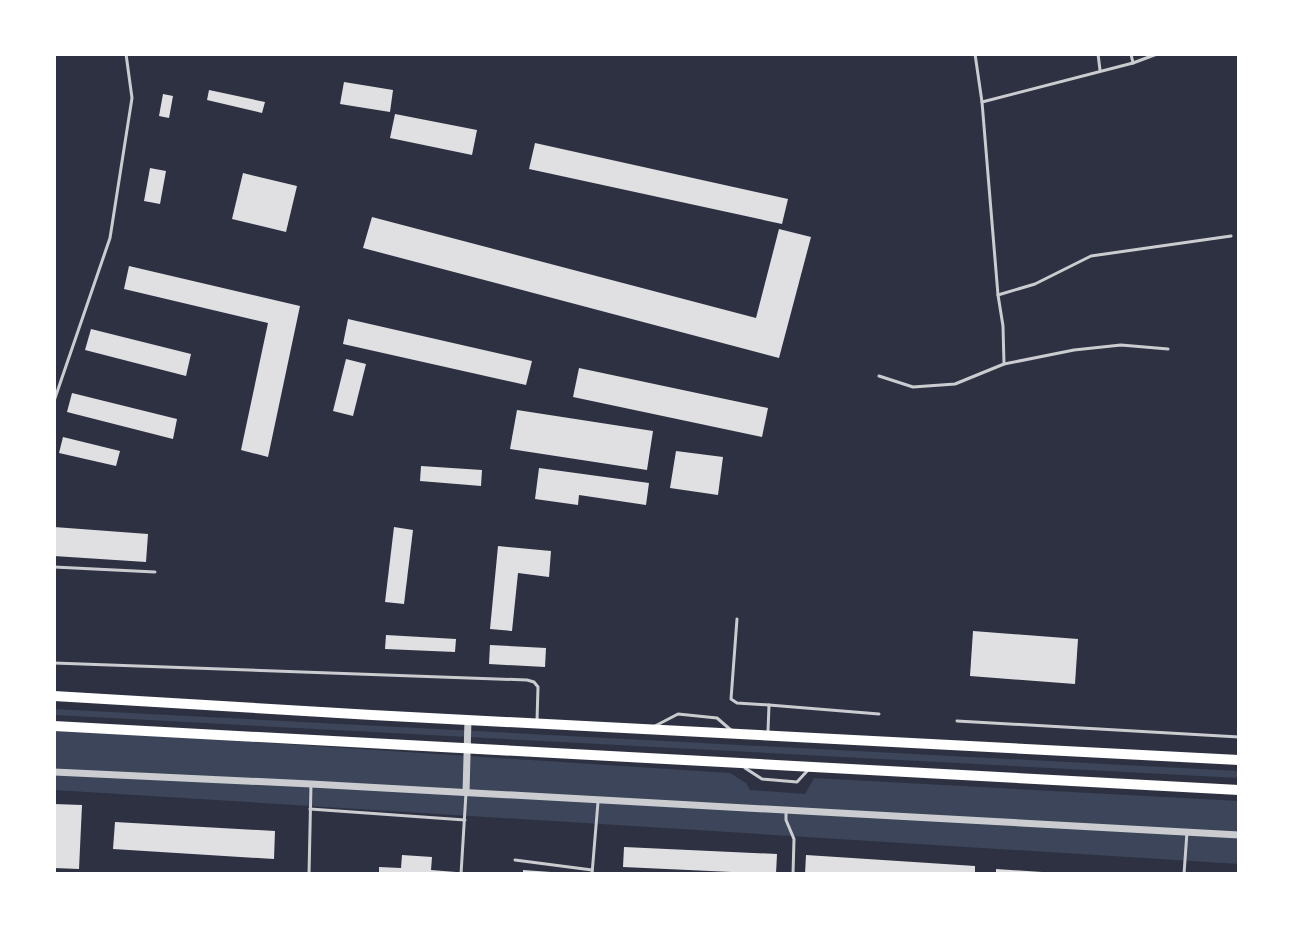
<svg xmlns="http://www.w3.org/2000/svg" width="1293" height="928" font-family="'Golos Text',sans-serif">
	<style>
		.green { fill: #3c4559 }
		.building { fill: #e0e0e3 }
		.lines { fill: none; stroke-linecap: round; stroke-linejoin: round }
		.service { stroke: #caccd0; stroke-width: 3 }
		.minor { stroke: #caccd0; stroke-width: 7 }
		.secondary { stroke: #fff; stroke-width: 10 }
	</style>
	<rect width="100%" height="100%" fill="#2d3142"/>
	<g class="green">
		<polygon points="54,709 1239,771 1239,778 54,715"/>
		<polygon points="54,729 730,773 746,783 750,790 805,794 814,778 1239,801 1239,864 54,790"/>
	</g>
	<g class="building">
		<polygon points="344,82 393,90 390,112 340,104"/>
		<polygon points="209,90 265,102 262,113 207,100"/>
		<polygon points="163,94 173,96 169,118 159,116"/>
		<polygon points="395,114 477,130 472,155 390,138"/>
		<polygon points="535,143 788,199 782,224 529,169"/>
		<polygon points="150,168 166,171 160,204 144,201"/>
		<polygon points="243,173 297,186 286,232 232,219"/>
		<polygon points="372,217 756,318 779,229 811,237 779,358 363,248"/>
		<polygon points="129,266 300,306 268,457 241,450 268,323 124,289"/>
		<polygon points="348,319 532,361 526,385 343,344"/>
		<polygon points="91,329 191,354 186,376 85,350"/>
		<polygon points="346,359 366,364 353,416 333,411"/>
		<polygon points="579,368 768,408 762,437 573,397"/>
		<polygon points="72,393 177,419 173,439 67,412"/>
		<polygon points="517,410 653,431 647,470 510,449"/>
		<polygon points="63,437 120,451 116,466 59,453"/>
		<polygon points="676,451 723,457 718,495 670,488"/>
		<polygon points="421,466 482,470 481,486 420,481"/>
		<polygon points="539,468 649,483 646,505 579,495 578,505 535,499"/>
		<polygon points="54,527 148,534 146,562 54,556"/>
		<polygon points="394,527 413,530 404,604 385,602"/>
		<polygon points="498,546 551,551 549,577 518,573 512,631 490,629"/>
		<polygon points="973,631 1078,639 1075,684 970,676"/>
		<polygon points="386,635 456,639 455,652 385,649"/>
		<polygon points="490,645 546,648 545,667 489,664"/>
		<polygon points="54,804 82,805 79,869 54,868"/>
		<polygon points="115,822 275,831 274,859 113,849"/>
		<polygon points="624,847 777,854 776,874 623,867"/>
		<polygon points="402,855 432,857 431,870 456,872 456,874 379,874 379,867 401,868"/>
		<polygon points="806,855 975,866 975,874 805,874"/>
		<polygon points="996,869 1042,872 1042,874 996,874"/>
		<polygon points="523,870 551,872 550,874 523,874"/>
	</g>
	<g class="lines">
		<g class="service">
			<polyline points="1098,54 1100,70"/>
			<polyline points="1131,54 1133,63"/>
			<polyline points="982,102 1133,63 1157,54"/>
			<polyline points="998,295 1035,284 1091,256 1231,236"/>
			<polyline points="1004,364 1074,350 1121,345 1168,349"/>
			<polyline points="879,376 913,387 955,384 1004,364 1003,326 998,295 982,102 975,54"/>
			<polyline points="54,401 110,238 132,98 126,54"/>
			<polyline points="54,567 155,572"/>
			<polyline points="737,619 731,699 737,703 769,705"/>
			<polyline points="54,663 527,680 534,682 538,687 537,721"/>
			<polyline points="957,721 1239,737"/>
			<polyline points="655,726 678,714 717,718 732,731"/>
			<polyline points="768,731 769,705 879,714"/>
			<polyline points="745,768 762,779 797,782 808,770"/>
			<polyline points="310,809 465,820"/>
			<polyline points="786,812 786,820 794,839 793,874"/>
			<polyline points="515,860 592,870"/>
			<polyline points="309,874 311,784"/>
			<polyline points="461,874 466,793"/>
			<polyline points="592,874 598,802"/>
			<polyline points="1184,874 1187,832"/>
		</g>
		<g class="minor">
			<polyline points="54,772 311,784 1239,835"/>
			<polyline points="466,793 468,719"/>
		</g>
		<g class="secondary">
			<polyline points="54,696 372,715 1239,760"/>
			<polyline points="54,726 1239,790"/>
		</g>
	</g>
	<rect width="1293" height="928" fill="none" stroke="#ffffff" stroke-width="112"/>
</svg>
